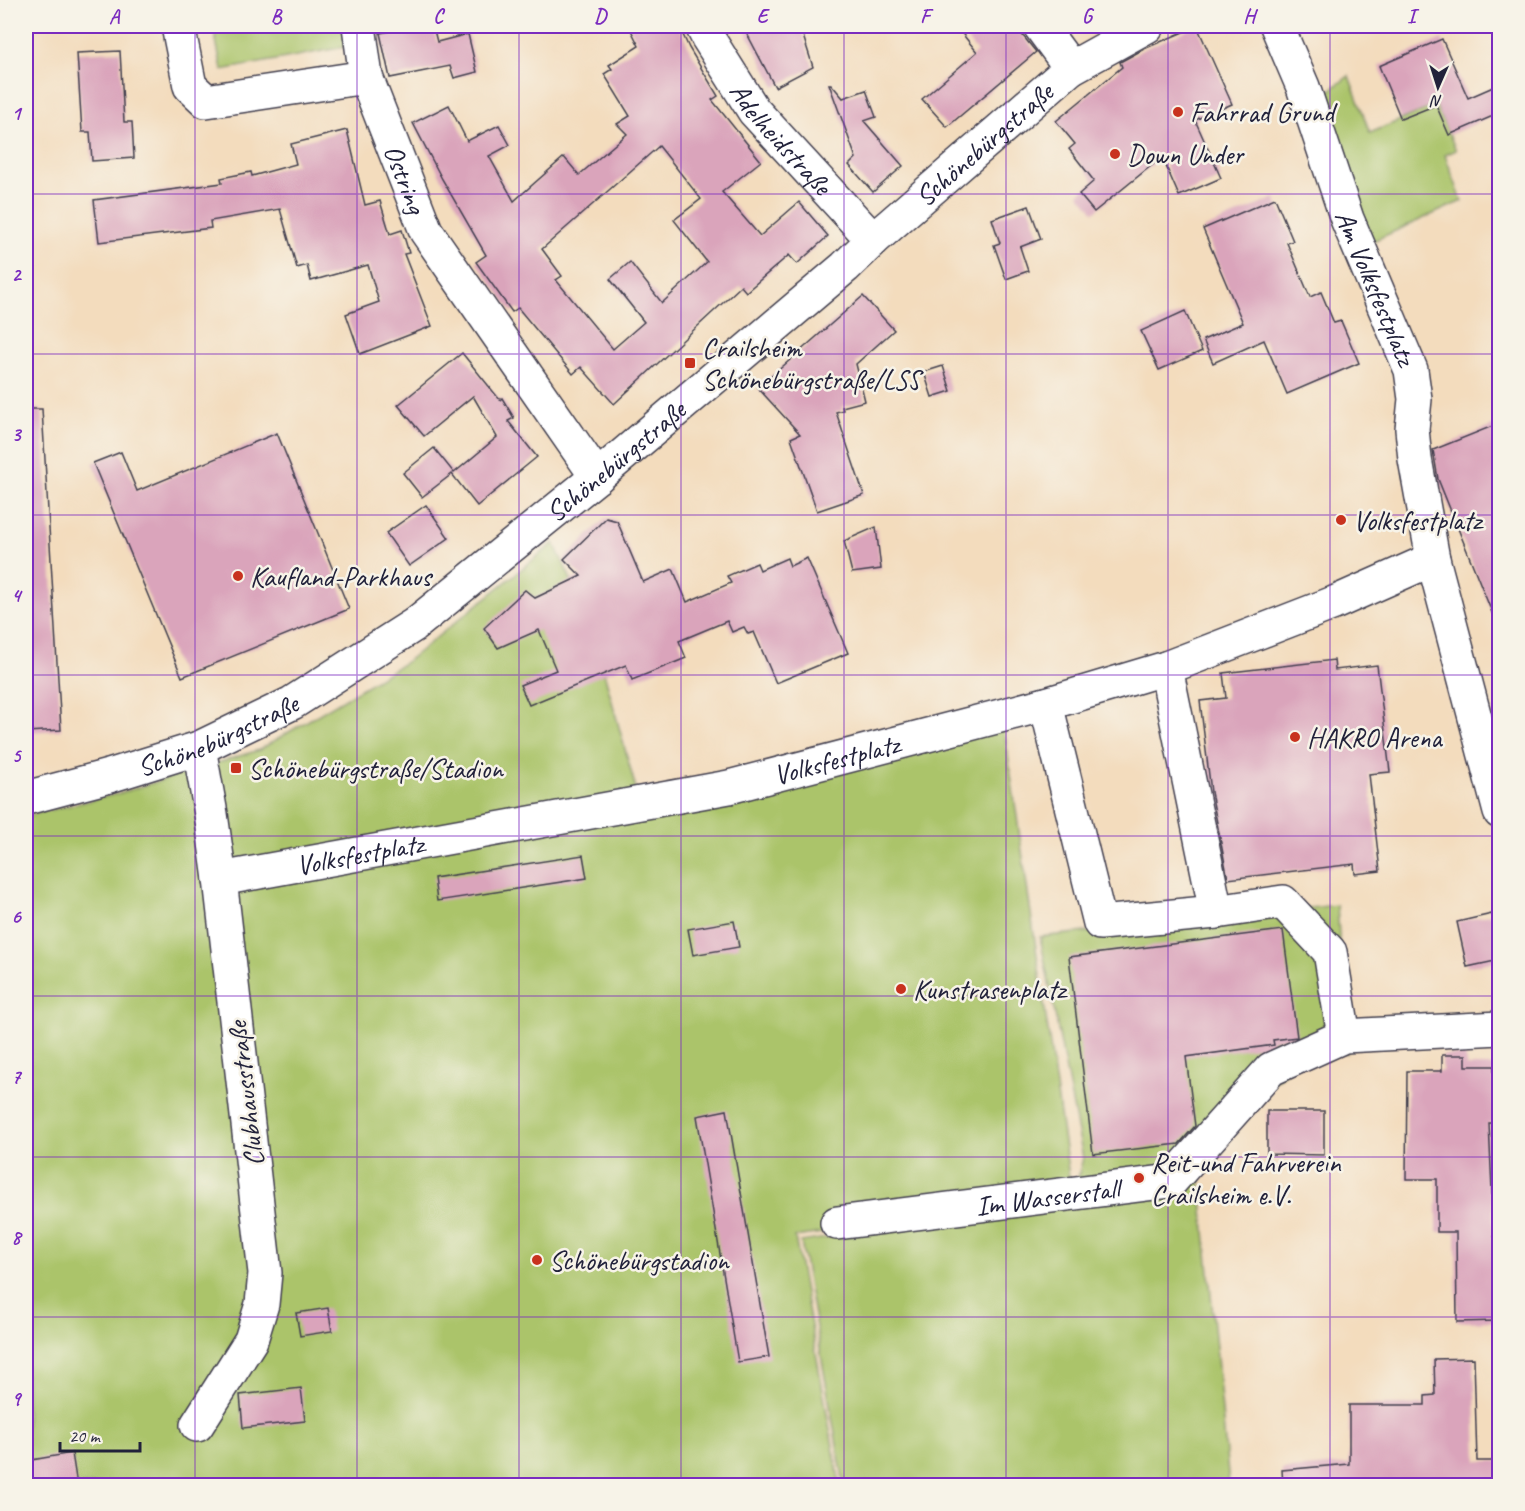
<svg xmlns="http://www.w3.org/2000/svg" width="1525" height="1511" font-family="Caveat,sans-serif">
	<style>
		.green { fill: #abc46a; stroke: #667352; stroke-width: 1.5 }
		.building { fill: #daa4bb; fill-rule: evenodd }
		.lines { fill: none; stroke-linecap: round; stroke-linejoin: round }
		.minor-casing { stroke: #413e4e; stroke-width: 36 }
		.major-casing { stroke: #413e4e; stroke-width: 36 }
		.minor { stroke: #fff; stroke-width: 33 }
		.major { stroke: #fff; stroke-width: 33 }
		.grid { fill: none; stroke: #7b2cbf; stroke-width: 1.5; stroke-opacity: 0.55 }
		.poi-dot { fill: #c8321e; stroke: #f7f3e8; stroke-width: 2 }
		.labels { text-anchor: middle; stroke-width: 5; stroke-linejoin: round; paint-order: stroke }
		.poi-label { font-size: 28px; fill: #22223b; stroke: #f7f3e8; text-anchor: start }
		.street-label { font-size: 28px; fill: #22223b; stroke: #f7f3e8 }
		.neatline { fill: none; stroke: #7b2cbf; stroke-width: 2 }
		.grid-label { font-size: 20px; text-anchor: middle; font-weight: bold; fill: #7b2cbf }
	</style>
	<rect width="100%" height="100%" fill="#f7f3e8"/>
	<filter id="ink" filterUnits="userSpaceOnUse"><feTurbulence type="fractalNoise" baseFrequency=".0167" numOctaves="2"/><feDisplacementMap in="SourceGraphic" scale="12" xChannelSelector="R" yChannelSelector="G"/><feConvolveMatrix kernelMatrix="1 2 1 2 8 2 1 2 1" color-interpolation-filters="sRGB"/></filter>
	<filter id="wash" filterUnits="userSpaceOnUse"><feTurbulence type="fractalNoise" baseFrequency=".008" numOctaves="4" result="noise"/><feDisplacementMap in="SourceGraphic" scale="24" xChannelSelector="R" yChannelSelector="G"/><feGaussianBlur stdDeviation="1.35" result="paint"/><feColorMatrix in="noise" values="0 0 0 0 0 0 0 0 0 0 0 0 0 0 0 0 0 1.4 0 .05"/><feComposite in="paint" operator="in"/></filter>
	<g filter="url(#wash)">
		<rect width="100%" height="100%" fill="#f3dcbd"/>
		<g class="green">
			<polygon points="213,26 352,26 356,45 222,70"/>
			<polygon points="1349,76 1370,133 1436,105 1456,150 1445,155 1462,201 1371,242 1322,96"/>
			<polygon points="554,543 590,621 640,804 1004,727 1072,1197 795,1237 840,1485 26,1485 26,816 117,794 259,750 406,662"/>
			<polygon points="1337,905 1347,1053 1313,1049 1197,1146 1229,1485 844,1485 801,1242 1073,1198 1083,1158 1040,937"/>
		</g>
		<g id="blocks">
			<g class="building">
				<polygon points="417,26 433,26 437,42 468,34 477,72 454,78 450,66 390,78 380,33"/>
				<path d="M 629,26 L 679,26 L 689,48 L 718,96 L 712,100 L 761,161 L 722,192 L 760,236 L 799,202 L 828,236 L 797,264 L 789,255 L 746,292 L 741,286 L 614,404 L 581,367 L 573,374 L 518,308 L 512,312 L 476,262 L 486,255 L 442,179 L 413,123 L 449,105 L 467,141 L 499,125 L 510,145 L 489,156 L 514,201 L 564,157 L 579,175 L 627,134 L 617,124 L 630,116 L 604,74 L 612,69 L 609,65 L 639,46 ZM 659,146 L 701,199 L 674,220 L 707,262 L 662,303 L 630,262 L 610,279 L 644,322 L 613,349 L 556,280 L 562,276 L 542,249 Z"/>
				<polygon points="743,26 800,26 813,67 775,87"/>
				<polygon points="956,26 1015,26 1036,52 947,127 922,99 977,52"/>
				<polygon points="1197,26 1232,104 1195,120 1221,178 1179,196 1162,157 1094,212 1079,194 1094,181 1069,149 1075,144 1056,121 1122,67 1120,62 1144,49"/>
				<polygon points="1442,39 1468,98 1500,84 1500,113 1449,135 1436,105 1401,119 1379,66"/>
				<polygon points="120,51 124,122 132,122 134,158 92,161 90,132 82,132 77,53"/>
				<polygon points="829,84 831,84 843,98 866,90 876,117 864,121 903,166 873,192 849,165 856,158"/>
				<polygon points="347,130 365,205 380,201 390,234 402,230 409,253 404,254 432,326 360,354 346,314 379,302 368,265 311,281 307,265 297,268 280,209 210,221 211,228 99,242 94,200 222,183 221,178 251,172 252,176 296,164 291,144"/>
				<polygon points="1275,198 1293,241 1287,243 1310,297 1321,292 1334,323 1341,321 1359,363 1287,394 1264,340 1213,363 1203,340 1243,323 1203,229"/>
				<polygon points="1029,206 1041,239 1020,247 1028,271 1006,279 994,245 1000,243 992,219"/>
				<polygon points="863,296 894,330 856,364 865,401 842,407 843,410 836,412 864,495 817,511 791,438 800,434 758,388"/>
				<polygon points="1185,311 1202,351 1159,370 1141,331"/>
				<polygon points="462,353 500,400 502,398 514,418 508,421 537,457 477,506 452,474 422,497 403,473 434,448 454,473 497,437 473,396 424,436 398,405"/>
				<polygon points="943,366 951,391 932,397 924,372"/>
				<polygon points="26,409 42,409 61,730 26,732"/>
				<polygon points="1500,423 1500,629 1499,630 1438,479 1433,450"/>
				<polygon points="277,433 349,609 182,677 93,463 121,452 137,491"/>
				<polygon points="426,505 449,538 409,566 386,533"/>
				<polygon points="606,518 617,521 643,582 673,569 687,602 731,583 727,576 757,563 760,570 787,558 790,566 807,558 848,653 776,683 754,632 748,634 744,627 732,632 727,621 679,641 686,658 632,680 626,665 529,705 520,685 556,670 539,630 498,648 484,628 525,590 535,598 581,576 564,559"/>
				<polygon points="876,527 881,569 852,573 844,541"/>
				<polygon points="1334,660 1335,670 1377,665 1390,772 1369,774 1380,871 1355,874 1354,864 1228,879 1211,792 1200,701 1226,698 1223,673"/>
				<polygon points="583,855 587,878 437,901 434,878"/>
				<polygon points="1492,914 1500,949 1500,960 1467,967 1457,922"/>
				<polygon points="734,921 739,947 693,955 688,929"/>
				<polygon points="1283,930 1297,1037 1273,1040 1274,1045 1186,1057 1195,1126 1179,1144 1093,1154 1069,957"/>
				<polygon points="1442,1055 1466,1055 1466,1066 1494,1066 1494,1123 1489,1123 1494,1236 1497,1236 1498,1321 1457,1322 1456,1232 1437,1232 1437,1179 1406,1179 1407,1071 1442,1071"/>
				<polygon points="727,1110 769,1357 738,1362 697,1116"/>
				<polygon points="1267,1111 1324,1111 1324,1155 1267,1154"/>
				<polygon points="328,1308 332,1331 300,1336 296,1313"/>
				<polygon points="1474,1358 1477,1461 1500,1461 1500,1485 1283,1485 1282,1470 1349,1464 1349,1405 1425,1405 1425,1396 1435,1395 1434,1359"/>
				<polygon points="301,1388 305,1421 243,1428 240,1395"/>
				<polygon points="72,1453 77,1485 26,1485 26,1461"/>
			</g>
		</g>
	</g>
	<g filter="url(#ink)">
		<use href="#blocks" fill-opacity="0" stroke="#413e4e" stroke-width="1.5"/>
		<g class="lines">
			<defs>
				<g id="minor">
					<path id="s1" d="M 178,26 L 190,86 L 206,101 L 366,77 L 426,231 L 597,477"/>
					<polyline points="359,26 366,77"/>
					<path id="s2" d="M 702,26 L 708,38 L 754,111 L 873,240"/>
					<polyline points="1040,26 1071,68"/>
					<path id="s3" d="M 1277,26 L 1303,87 L 1347,219 L 1411,370 L 1415,399 L 1412,429 L 1415,459 L 1433,559 L 1500,812"/>
					<polyline points="1166,668 1216,912"/>
					<polyline points="1046,704 1100,923 1216,912 1283,902 1330,952 1344,1036"/>
					<path id="s4" d="M 220,879 L 729,787 L 1046,704 L 1166,668 L 1334,603 L 1433,559"/>
					<path id="s5" d="M 837,1223 L 1171,1181 L 1271,1069 L 1344,1036 L 1500,1028"/>
					<polyline points="197,1425 251,1340 262,1304 265,1273 220,879 211,814 199,748"/>
				</g>
				<g id="major">
					<path id="s6" d="M 26,798 L 109,776 L 199,748 L 292,703 L 414,625 L 597,477 L 845,267 L 873,240 L 1071,68 L 1147,26"/>
				</g>
			</defs>
			<use href="#minor" class="minor-casing"/>
			<use href="#major" class="major-casing"/>
			<use href="#minor" class="minor"/>
			<use href="#major" class="major"/>
		</g>
	</g>
	<path class="grid" d="M 195,26 L 195,1486M 357,26 L 357,1486M 519,26 L 519,1486M 681,26 L 681,1486M 844,26 L 844,1486M 1006,26 L 1006,1486M 1168,26 L 1168,1486M 1330,26 L 1330,1486M 26,194 L 1500,194M 26,354 L 1500,354M 26,515 L 1500,515M 26,675 L 1500,675M 26,836 L 1500,836M 26,996 L 1500,996M 26,1157 L 1500,1157M 26,1317 L 1500,1317"/>
	<g class="poi-dot">
		<circle cx="1178" cy="112" r="6"/>
		<circle cx="1115" cy="154" r="6"/>
		<rect x="684" y="357" width="12" height="12" rx="3"/>
		<circle cx="1341" cy="520" r="6"/>
		<circle cx="238" cy="576" r="6"/>
		<circle cx="1295" cy="737" r="6"/>
		<rect x="230" y="762" width="12" height="12" rx="3"/>
		<circle cx="901" cy="989" r="6"/>
		<circle cx="1139" cy="1178" r="6"/>
		<circle cx="537" cy="1260" r="6"/>
	</g>
	<g class="labels">
		<g class="poi-label">
			<text x="1190" y="122">Fahrrad Grund</text>
			<text x="1127" y="164">Down Under</text>
			<text x="702" y="357">Crailsheim<tspan x="702" dy="32">Schönebürgstraße/LSS</tspan></text>
			<text x="1353" y="530">Volksfestplatz</text>
			<text x="250" y="586">Kaufland-Parkhaus</text>
			<text x="1307" y="747">HAKRO Arena</text>
			<text x="248" y="778">Schönebürgstraße/Stadion</text>
			<text x="913" y="999">Kunstrasenplatz</text>
			<text x="1151" y="1172">Reit-und Fahrverein<tspan x="1151" dy="32">Crailsheim e.V.</tspan></text>
			<text x="549" y="1270">Schönebürgstadion</text>
		</g>
		<g class="street-label">
			<text dy="10" stroke="none"><textPath href="#s2" startOffset="138">Adelheidstraße</textPath></text>
			<text dy="10" stroke="none"><textPath href="#s6" startOffset="1174">Schönebürgstraße</textPath></text>
			<text dy="10" stroke="none"><textPath href="#s1" startOffset="354">Ostring</textPath></text>
			<text dy="10" stroke="none"><textPath href="#s3" startOffset="280">Am Volksfestplatz</textPath></text>
			<text dy="10" stroke="none"><textPath href="#s6" startOffset="688">Schönebürgstraße</textPath></text>
			<text dy="10" stroke="none"><textPath href="#s6" startOffset="202">Schönebürgstraße</textPath></text>
			<text dy="10" stroke="none"><textPath href="#s4" startOffset="628">Volksfestplatz</textPath></text>
			<text dy="10" stroke="none"><textPath href="#s4" startOffset="142">Volksfestplatz</textPath></text>
			<text transform="translate(245 1094) rotate(-97)" y="10">Clubhausstraße</text>
			<text dy="10" stroke="none"><textPath href="#s5" startOffset="212">Im Wasserstall</textPath></text>
		</g>
	</g>
	<rect width="1525" height="1511" fill="none" stroke="#f7f3e8" stroke-width="66"/>
	<g transform="translate(1438 87) rotate(183)" stroke="#f7f3e8" stroke-width="4.5" paint-order="stroke">
	<path d="M0-4.5L10 22L0 15L-10 22Z" fill="#22223b"/>
	<text y="-9" font-size="16" font-weight="bold" text-anchor="middle" fill="#22223b">N</text>
	</g>
	<path d="M60 1442v9h80v-9" fill="none" stroke="#22223b" stroke-width="3"/>
	<text x="69" y="1442" font-size="18" fill="#22223b" stroke="#f7f3e8" stroke-width="4.5" paint-order="stroke">20 m</text>
	<rect x="33" y="33" width="1459" height="1445" class="neatline"/>
	<g class="grid-label">
		<text x="114" y="23">A</text>
		<text x="276" y="23">B</text>
		<text x="438" y="23">C</text>
		<text x="600" y="23">D</text>
		<text x="762" y="23">E</text>
		<text x="925" y="23">F</text>
		<text x="1087" y="23">G</text>
		<text x="1249" y="23">H</text>
		<text x="1411" y="23">I</text>
		<text x="16" y="120">1</text>
		<text x="16" y="281">2</text>
		<text x="16" y="441">3</text>
		<text x="16" y="602">4</text>
		<text x="16" y="762">5</text>
		<text x="16" y="923">6</text>
		<text x="16" y="1083">7</text>
		<text x="16" y="1244">8</text>
		<text x="16" y="1405">9</text>
	</g>
</svg>
